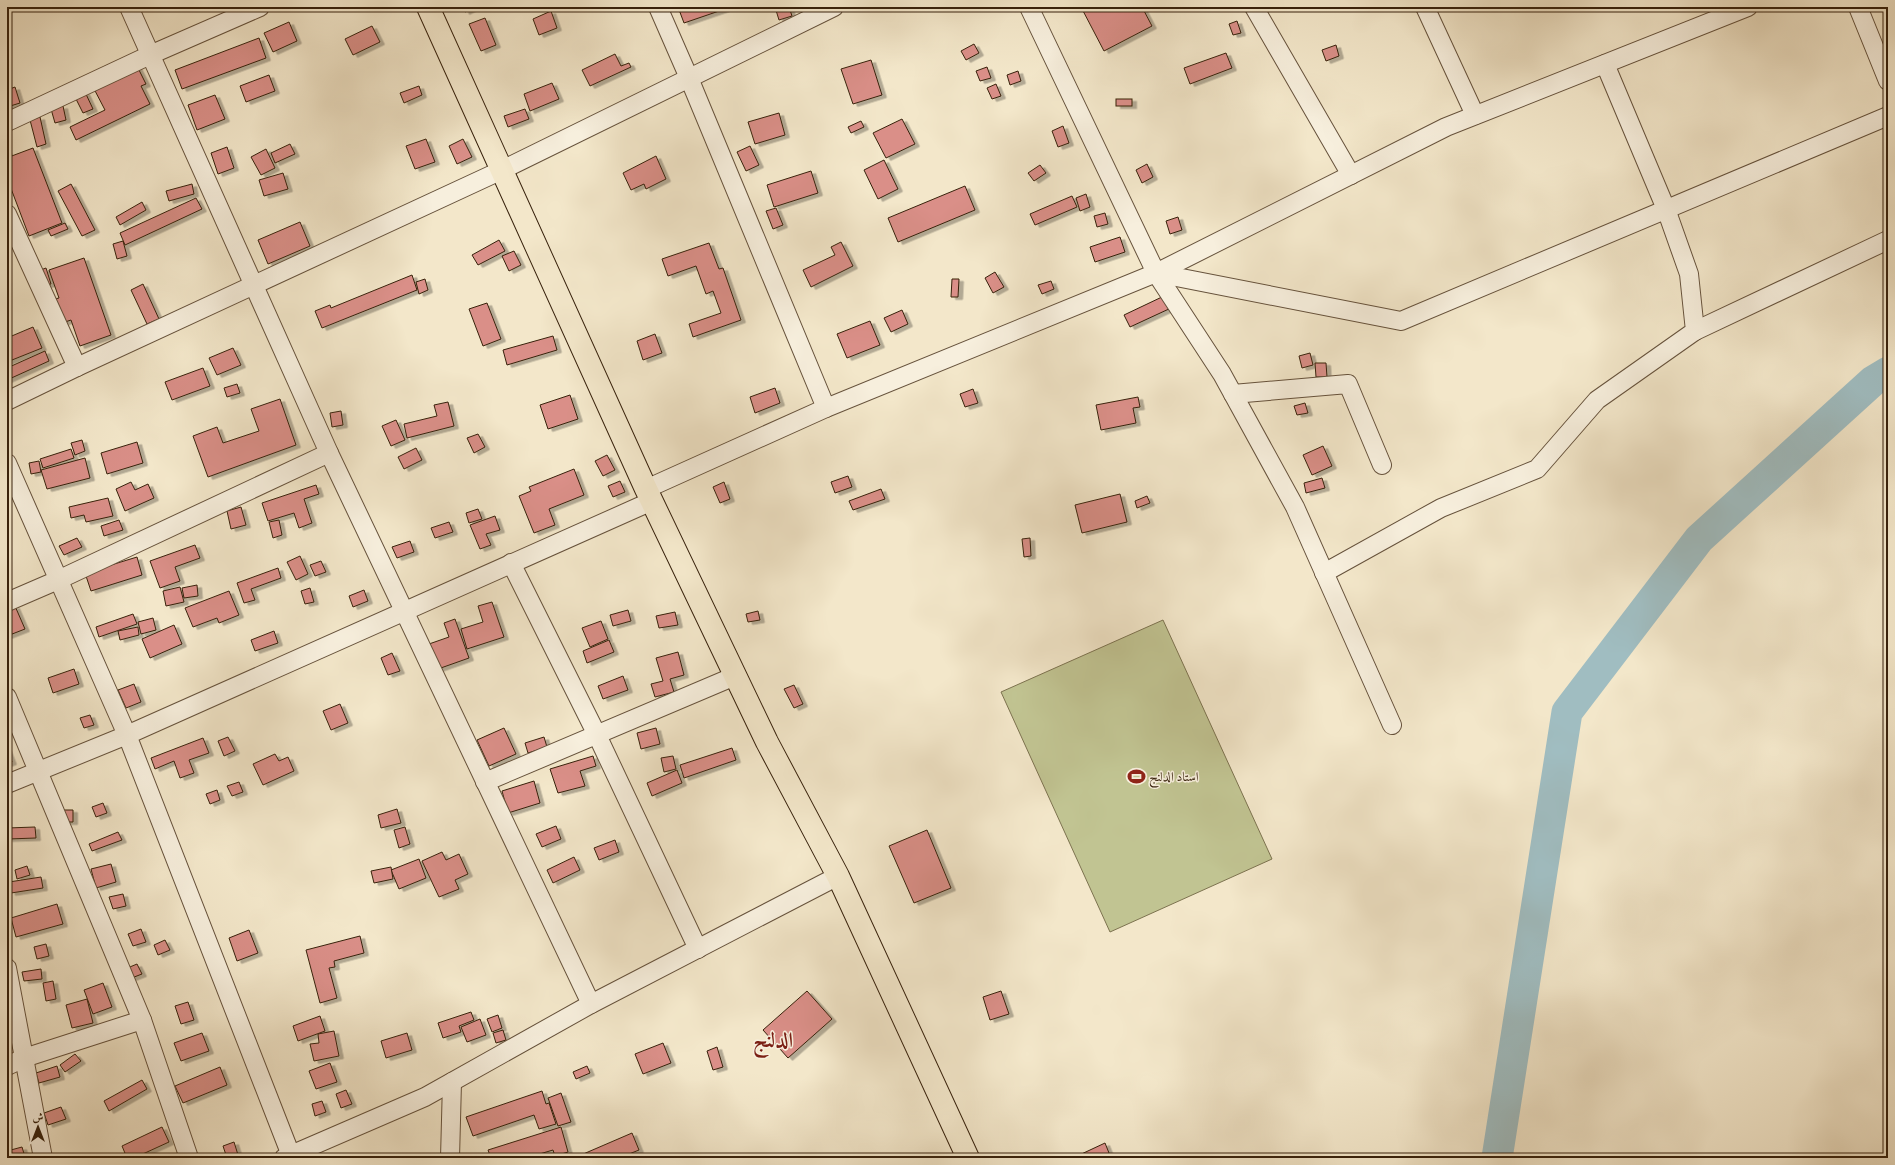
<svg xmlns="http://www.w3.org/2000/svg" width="1895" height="1165" font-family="'Libre Bodoni',Amiri,serif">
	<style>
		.green { fill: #c1c492; stroke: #7c724f }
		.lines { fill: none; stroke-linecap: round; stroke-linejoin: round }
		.river { stroke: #a0bdc1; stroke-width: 31 }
		.building { fill: #da8f88; stroke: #37210c; filter: url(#shadow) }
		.minor-casing { stroke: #66523c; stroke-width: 20 }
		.major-casing { stroke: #37210c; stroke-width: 24 }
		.minor { stroke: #f7efdd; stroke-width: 18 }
		.major { stroke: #f3e7ca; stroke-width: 22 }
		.labels { text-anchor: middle; stroke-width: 3; stroke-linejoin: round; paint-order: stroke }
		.poi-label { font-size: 13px; fill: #37210c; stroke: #f7efdd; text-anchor: start }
		.town-label { font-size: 21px; font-weight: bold; fill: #7a1f14; stroke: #f7efdd }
	</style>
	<defs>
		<filter id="shadow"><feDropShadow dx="4.5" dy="2.5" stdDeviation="0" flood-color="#0004"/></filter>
	</defs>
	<rect width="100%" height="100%" fill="#f3e7ca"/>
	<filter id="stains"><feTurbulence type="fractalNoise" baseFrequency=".005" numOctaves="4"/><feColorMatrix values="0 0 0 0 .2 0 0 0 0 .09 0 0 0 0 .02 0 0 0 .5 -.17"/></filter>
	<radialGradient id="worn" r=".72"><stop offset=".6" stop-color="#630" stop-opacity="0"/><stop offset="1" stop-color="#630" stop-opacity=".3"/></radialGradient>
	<polygon class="green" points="1163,620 1272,859 1110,932 1001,692"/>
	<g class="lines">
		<polyline class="river" points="1497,1158 1567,712 1699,539 1873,381 1888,372"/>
	</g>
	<g class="building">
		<polygon points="463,7 475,7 465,12"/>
		<polygon points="678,7 725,7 725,9 684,23"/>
		<polygon points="775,7 789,7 792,16 779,20"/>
		<polygon points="1081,7 1142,7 1152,26 1104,51"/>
		<polygon points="551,11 557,28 539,35 533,19"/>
		<polygon points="485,18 496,45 481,51 469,24"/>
		<polygon points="1237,21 1241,33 1233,35 1229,24"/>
		<polygon points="289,22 297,41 273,52 264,33"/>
		<polygon points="372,26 380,42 353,55 345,39"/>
		<polygon points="259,38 266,58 182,89 175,70"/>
		<polygon points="974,44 979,53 966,60 961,51"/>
		<polygon points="1336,45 1339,56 1326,61 1322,50"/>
		<polygon points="1226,53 1232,68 1190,84 1184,68"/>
		<polygon points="615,54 621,66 629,63 631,67 590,86 582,70"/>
		<polygon points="871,60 882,95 853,104 841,69"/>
		<polygon points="136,64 146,84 141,86 150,104 76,140 70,127 105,110 92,85"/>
		<polygon points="987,67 991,78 980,81 976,71"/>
		<polygon points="1018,71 1021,81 1010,85 1007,75"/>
		<polygon points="269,75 275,91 246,102 240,86"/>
		<polygon points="552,83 559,99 530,111 524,94"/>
		<polygon points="996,84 1001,96 992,99 987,88"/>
		<polygon points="419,86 422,95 404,103 400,93"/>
		<polygon points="15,87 20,103 7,107 7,90"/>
		<polygon points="85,92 93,109 83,113 75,97"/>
		<polygon points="215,95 225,119 197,130 188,105"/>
		<rect x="1116" y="99" width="16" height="7"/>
		<polygon points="63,106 66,120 55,123 51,109"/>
		<polygon points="525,109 529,119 508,127 504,116"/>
		<polygon points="779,113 785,135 755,144 748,122"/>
		<polygon points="40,117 46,144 37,147 30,120"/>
		<polygon points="902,119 915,144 886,158 873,133"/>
		<polygon points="861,121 864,127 851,133 848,127"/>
		<polygon points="1063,126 1069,143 1058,147 1052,131"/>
		<polygon points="426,139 435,162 415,169 406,146"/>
		<polygon points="463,139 472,157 457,164 449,146"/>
		<polygon points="290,144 295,154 275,163 271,153"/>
		<polygon points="750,146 759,165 746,171 737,152"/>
		<polygon points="227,147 234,168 218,174 211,153"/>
		<polygon points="33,148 62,223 29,236 7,178 7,151 9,157"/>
		<polygon points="266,149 275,168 261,175 251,157"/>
		<polygon points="656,156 666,179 646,189 644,184 631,190 623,173"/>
		<polygon points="884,160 898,189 878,199 864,170"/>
		<polygon points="1147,164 1153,177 1142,183 1136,170"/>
		<polygon points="1040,165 1046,173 1034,181 1028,173"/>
		<polygon points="811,171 818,193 774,207 767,185"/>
		<polygon points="283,173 288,189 264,196 259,180"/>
		<polygon points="71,184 95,230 82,236 58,191"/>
		<polygon points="192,184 194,194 169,201 166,191"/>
		<polygon points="965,186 975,210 898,242 888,218"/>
		<polygon points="1086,194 1090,207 1080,211 1076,198"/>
		<polygon points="1072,196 1077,207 1035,225 1030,214"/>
		<polygon points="196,198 202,209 125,245 120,233"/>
		<polygon points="142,202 146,210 120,225 116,217"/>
		<polygon points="776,208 783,225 773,229 766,211"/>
		<polygon points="1105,213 1108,224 1097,227 1094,216"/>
		<polygon points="1178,217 1182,230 1170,234 1166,221"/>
		<polygon points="300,222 310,246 268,264 258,240"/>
		<polygon points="65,223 68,229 51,236 48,230"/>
		<polygon points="1120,237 1125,252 1095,262 1090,247"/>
		<polygon points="499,240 505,251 478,265 472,255"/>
		<polygon points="123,241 127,256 117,259 113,244"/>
		<polygon points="841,242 853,266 811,287 803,270 835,255 831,247"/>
		<polygon points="709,243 719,269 723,268 741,320 693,337 689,324 721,313 713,291 706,294 696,266 668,276 662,259"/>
		<polygon points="514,251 521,265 509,271 502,256"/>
		<polygon points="84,258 111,335 80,346 71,320 59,324 51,300 59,298 49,270"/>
		<polygon points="46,268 51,284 43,286 38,271"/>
		<polygon points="995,272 1004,287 993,293 985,278"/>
		<polygon points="412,275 417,290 322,328 315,311 330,305 331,308"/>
		<polygon points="425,279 428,290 419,294 416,282"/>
		<polygon points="952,279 959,279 958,297 951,297"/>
		<polygon points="1051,281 1054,289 1042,294 1038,285"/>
		<polygon points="143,284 159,319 147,324 131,290"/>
		<polygon points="1164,296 1171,308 1130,327 1124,315"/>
		<polygon points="487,303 501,339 483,346 469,309"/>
		<polygon points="902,310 908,324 891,332 884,318"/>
		<polygon points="870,321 880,345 847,358 837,334"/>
		<polygon points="33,327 42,348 7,362 7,338"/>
		<polygon points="655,334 662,353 643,360 637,341"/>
		<polygon points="553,336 557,350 507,365 503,350"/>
		<polygon points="233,348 241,365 217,375 209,358"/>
		<polygon points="45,351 49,361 7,380 7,368"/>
		<polygon points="1310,353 1313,365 1302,368 1299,356"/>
		<polygon points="1315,363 1326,363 1327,377 1316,377"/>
		<polygon points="203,368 210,386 172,400 165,382"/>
		<polygon points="237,384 240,393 227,397 224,388"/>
		<polygon points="775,388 780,403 755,413 750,397"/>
		<polygon points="973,389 978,403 965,407 960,394"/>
		<polygon points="570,395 578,419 548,429 540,405"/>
		<polygon points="1138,397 1140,407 1133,408 1136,423 1101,430 1096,405"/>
		<polygon points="280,399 296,445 208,477 193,436 217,427 223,443 259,431 251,409"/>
		<polygon points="448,402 454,426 407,438 404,424 437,416 434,405"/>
		<polygon points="1305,403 1308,413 1297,415 1294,406"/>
		<polygon points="341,411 343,425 332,427 330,413"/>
		<polygon points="396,420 405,440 391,446 382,426"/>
		<polygon points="478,434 485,447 474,453 467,438"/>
		<polygon points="82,440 85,451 75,455 71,443"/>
		<polygon points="137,442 143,463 107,474 101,453"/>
		<polygon points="1323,446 1332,466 1312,475 1303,455"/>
		<polygon points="416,448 422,460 404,469 398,457"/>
		<polygon points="71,449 74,458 43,468 40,459"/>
		<polygon points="607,455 615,470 603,476 595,461"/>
		<polygon points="85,458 90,478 47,489 41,470"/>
		<polygon points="39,461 41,472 31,474 29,463"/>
		<polygon points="574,469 584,495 549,509 555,525 534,533 519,496 531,491 529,487"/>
		<polygon points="848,476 852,487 835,493 831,482"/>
		<polygon points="1322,478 1325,488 1306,493 1304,483"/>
		<polygon points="620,481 625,492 613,497 608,486"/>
		<polygon points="131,482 135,490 148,484 154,498 125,511 116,489"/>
		<polygon points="724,482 730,499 720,503 713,487"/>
		<polygon points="316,485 319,494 304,499 312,523 299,528 294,513 268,521 262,503"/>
		<polygon points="881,489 885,499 853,510 849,501"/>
		<polygon points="1120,494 1127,522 1082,533 1075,505"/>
		<polygon points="1147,496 1150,503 1137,508 1135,501"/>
		<polygon points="108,498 113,516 86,522 84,515 71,518 69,507"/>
		<polygon points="241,507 246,525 231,529 227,511"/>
		<polygon points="478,509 482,519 469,523 466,513"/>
		<polygon points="495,516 500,530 486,534 491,545 480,549 470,525"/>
		<polygon points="119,520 123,530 104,536 101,526"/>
		<polygon points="279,520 282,535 273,538 269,522"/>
		<polygon points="449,522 453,532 435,538 431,528"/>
		<polygon points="77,538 82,547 64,555 59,546"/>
		<polygon points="1030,538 1031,556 1024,557 1022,539"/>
		<polygon points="410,541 414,552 397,558 392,547"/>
		<polygon points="195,545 200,558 175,567 180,581 160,588 150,561"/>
		<polygon points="300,556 308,574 296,580 287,562"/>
		<polygon points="137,557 142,575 91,591 85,573"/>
		<polygon points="321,561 326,572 315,576 310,565"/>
		<polygon points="278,568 281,578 251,589 255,600 244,603 237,583"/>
		<polygon points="197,585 198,596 184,598 182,588"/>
		<polygon points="180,587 184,602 166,606 163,591"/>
		<polygon points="310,588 314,602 305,604 301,591"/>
		<polygon points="364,590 368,601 353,607 349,596"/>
		<polygon points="229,591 239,615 219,623 217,618 193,627 185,608"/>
		<polygon points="492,602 504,637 467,649 461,629 483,622 478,606"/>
		<polygon points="15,606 25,629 7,636 7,610"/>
		<polygon points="628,610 631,621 613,626 610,615"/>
		<polygon points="758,611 760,620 748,622 746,614"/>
		<polygon points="675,612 678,625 659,628 656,616"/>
		<polygon points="133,614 137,624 99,637 96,627"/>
		<polygon points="153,618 156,630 141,634 138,622"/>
		<polygon points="455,619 469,658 438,669 429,644 449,637 444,623"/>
		<polygon points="601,621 608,639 590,647 582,628"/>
		<polygon points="174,625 182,644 150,658 142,639"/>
		<polygon points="138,627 139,635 120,640 118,631"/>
		<polygon points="274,631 278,643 255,651 251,640"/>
		<polygon points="609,640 614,652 587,663 583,651"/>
		<polygon points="678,652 684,675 670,679 674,692 655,697 651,684 663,681 656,658"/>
		<polygon points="392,653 400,671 388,675 381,658"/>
		<polygon points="74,669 79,684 53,693 48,678"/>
		<polygon points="623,676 628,690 603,699 598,686"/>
		<polygon points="134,684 141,702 126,708 118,690"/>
		<polygon points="794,685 803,704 794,708 784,689"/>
		<polygon points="340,704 348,723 331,730 323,711"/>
		<polygon points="90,715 94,725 84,728 80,718"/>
		<polygon points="504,728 516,754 489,766 477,740"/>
		<polygon points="656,728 660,744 641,749 637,733"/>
		<polygon points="228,737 235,751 224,756 218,741"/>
		<polygon points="544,737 547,747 528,753 525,743"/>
		<polygon points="203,738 209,753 189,760 194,773 180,778 174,761 155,769 151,758"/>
		<polygon points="732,748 736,760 684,778 680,765"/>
		<polygon points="7,749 12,762 7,764"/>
		<polygon points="275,754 279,761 288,757 294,771 263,785 253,764"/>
		<polygon points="593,756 596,766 580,771 585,786 558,793 550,769"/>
		<polygon points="673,756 676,769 664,772 661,758"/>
		<polygon points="677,770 682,783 652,796 647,783"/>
		<polygon points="534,781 540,803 508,813 502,791"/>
		<polygon points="239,782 243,792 232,796 227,786"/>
		<polygon points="217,790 220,800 210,804 206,794"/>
		<polygon points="103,803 107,813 96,817 92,807"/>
		<polygon points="397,809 401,823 381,828 378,815"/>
		<polygon points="64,810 73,810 73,822 63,822"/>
		<polygon points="556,826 561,839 542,847 536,834"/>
		<polygon points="35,827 36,838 8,839 7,828"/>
		<polygon points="405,827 410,844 399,848 394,830"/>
		<polygon points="927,830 951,888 914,903 889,846"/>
		<polygon points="118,832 122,840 92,851 89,844"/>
		<polygon points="615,840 619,852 599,860 594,848"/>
		<polygon points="442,852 446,860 459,854 468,874 455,880 459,889 439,897 422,861"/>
		<polygon points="574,857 580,870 553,883 547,870"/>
		<polygon points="419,859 426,878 399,889 391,870"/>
		<polygon points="111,864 116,882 96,888 91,869"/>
		<polygon points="27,866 30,875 17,879 15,870"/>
		<polygon points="391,867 393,879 374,883 371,871"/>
		<polygon points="41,877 43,888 11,893 9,882"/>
		<polygon points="123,894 126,906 113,909 109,897"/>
		<polygon points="57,904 63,924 16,937 11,918"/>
		<polygon points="141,929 146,942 133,946 128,934"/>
		<polygon points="249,930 258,953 237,961 229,938"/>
		<polygon points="360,936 364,953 334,961 335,967 329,968 337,998 320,1003 306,950"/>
		<polygon points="165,940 170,950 158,955 154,945"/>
		<polygon points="46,944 49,956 37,959 34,947"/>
		<polygon points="137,964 142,974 129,979 125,969"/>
		<polygon points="41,969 42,979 24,981 22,972"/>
		<polygon points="53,981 56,999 46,1001 43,983"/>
		<polygon points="103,983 112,1007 93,1014 84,990"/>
		<polygon points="807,991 832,1019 788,1058 763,1030"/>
		<polygon points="1001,991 1009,1014 990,1020 983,997"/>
		<polygon points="87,999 93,1023 72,1028 66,1005"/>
		<polygon points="188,1002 194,1020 181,1024 175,1006"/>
		<polygon points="471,1012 474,1020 459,1026 461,1032 443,1038 438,1023"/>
		<polygon points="498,1015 502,1028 492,1032 487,1019"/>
		<polygon points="320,1016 325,1031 298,1041 293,1026"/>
		<polygon points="480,1019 486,1035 467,1042 461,1027"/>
		<polygon points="503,1030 506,1040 496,1043 493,1033"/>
		<polygon points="334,1031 339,1056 314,1061 310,1044 319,1043 318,1034"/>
		<polygon points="202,1033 209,1051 181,1061 174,1043"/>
		<polygon points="407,1033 412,1050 386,1058 381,1041"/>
		<polygon points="663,1043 671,1063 643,1074 635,1054"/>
		<polygon points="717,1047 723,1067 713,1070 707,1051"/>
		<polygon points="75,1054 81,1061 65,1072 60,1065"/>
		<polygon points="330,1063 337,1082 316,1089 309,1071"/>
		<polygon points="57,1066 60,1077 39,1083 36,1073"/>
		<polygon points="587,1066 590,1073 576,1079 573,1072"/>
		<polygon points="220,1067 227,1085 183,1103 175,1086"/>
		<polygon points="142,1080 147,1089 109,1111 104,1101"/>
		<polygon points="346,1090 352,1104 341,1108 336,1094"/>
		<polygon points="542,1091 546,1104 549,1103 556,1124 539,1129 534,1115 473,1136 466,1117"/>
		<polygon points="561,1093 571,1122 558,1126 548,1098"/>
		<polygon points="322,1101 326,1112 315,1116 312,1104"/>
		<polygon points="61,1107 66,1119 48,1125 44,1113"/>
		<polygon points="162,1127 169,1142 134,1158 127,1158 122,1146"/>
		<polygon points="561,1127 568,1152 555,1156 553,1150 526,1158 491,1158 488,1150"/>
		<polygon points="632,1133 639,1150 619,1158 574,1158"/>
		<polygon points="234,1142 239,1158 227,1158 223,1146"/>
		<polygon points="1105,1143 1111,1158 1075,1158 1075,1157"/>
		<polygon points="22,1147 25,1157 7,1158 7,1151"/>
	</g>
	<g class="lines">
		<defs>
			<g id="minor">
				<polyline points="129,7 329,453 591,1004"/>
				<polyline points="658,7 689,78 826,408"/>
				<polyline points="1029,7 1156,273 1222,374 1295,507 1392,725"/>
				<polyline points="1254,7 1351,175"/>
				<polyline points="1425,7 1475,115"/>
				<polyline points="1858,7 1888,81"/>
				<polyline points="7,122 150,55 260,7"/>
				<polyline points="7,214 77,367"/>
				<polyline points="1156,273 1401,321 1888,116"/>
				<polyline points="1695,331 1888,240"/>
				<polyline points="1233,394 1348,384 1382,465"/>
				<polyline points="7,401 77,367 502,170 834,7"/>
				<polyline points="7,463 127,735 292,1158"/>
				<polyline points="646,489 826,408 1156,273 1446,127 1748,7"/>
				<polyline points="511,563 597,735 698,949"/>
				<polyline points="1324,573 1441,508 1537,469 1597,400 1695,331 1689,274 1666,209 1605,64"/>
				<polyline points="7,602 58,580 329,453"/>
				<polyline points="7,697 142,1020 189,1158"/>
				<polyline points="485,782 735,676"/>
				<polyline points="7,784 127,735 652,501"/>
				<polyline points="7,968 43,1158"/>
				<polyline points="7,1066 24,1058 142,1020"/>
				<polyline points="284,1158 425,1097 591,1004 838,876"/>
				<polyline points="450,1158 452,1082"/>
			</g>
			<polyline id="major" points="428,7 646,489 767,742 838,876 968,1158"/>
		</defs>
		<use href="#minor" class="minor-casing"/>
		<use href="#major" class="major-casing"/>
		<use href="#minor" class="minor"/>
		<use href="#major" class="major"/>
	</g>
	<defs>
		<symbol id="stadium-bare" viewBox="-9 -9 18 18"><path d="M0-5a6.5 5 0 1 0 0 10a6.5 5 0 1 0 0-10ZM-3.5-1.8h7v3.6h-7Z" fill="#8f2418" stroke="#f7efdd" stroke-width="2.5" paint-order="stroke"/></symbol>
	</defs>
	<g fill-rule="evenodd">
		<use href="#stadium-bare" x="1124" y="764" width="25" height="25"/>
	</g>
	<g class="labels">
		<g class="poi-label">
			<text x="1149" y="781">استاد الدلنج</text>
		</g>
		<g class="town-label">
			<text x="773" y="1047">الدلنج</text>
		</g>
	</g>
	<rect width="1895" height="1165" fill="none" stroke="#f3e7ca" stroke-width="24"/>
	<rect x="8" y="8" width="1879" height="1149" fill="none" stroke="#37210c" stroke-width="2"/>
	<rect x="12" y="12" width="1871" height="1141" fill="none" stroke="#37210c"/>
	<g transform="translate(38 1127)" stroke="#f7efdd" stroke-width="3" paint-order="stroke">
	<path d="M0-3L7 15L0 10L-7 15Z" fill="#37210c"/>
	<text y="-6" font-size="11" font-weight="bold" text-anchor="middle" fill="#37210c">ش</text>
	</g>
	<rect width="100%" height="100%" filter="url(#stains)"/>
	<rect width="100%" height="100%" fill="url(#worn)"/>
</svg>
